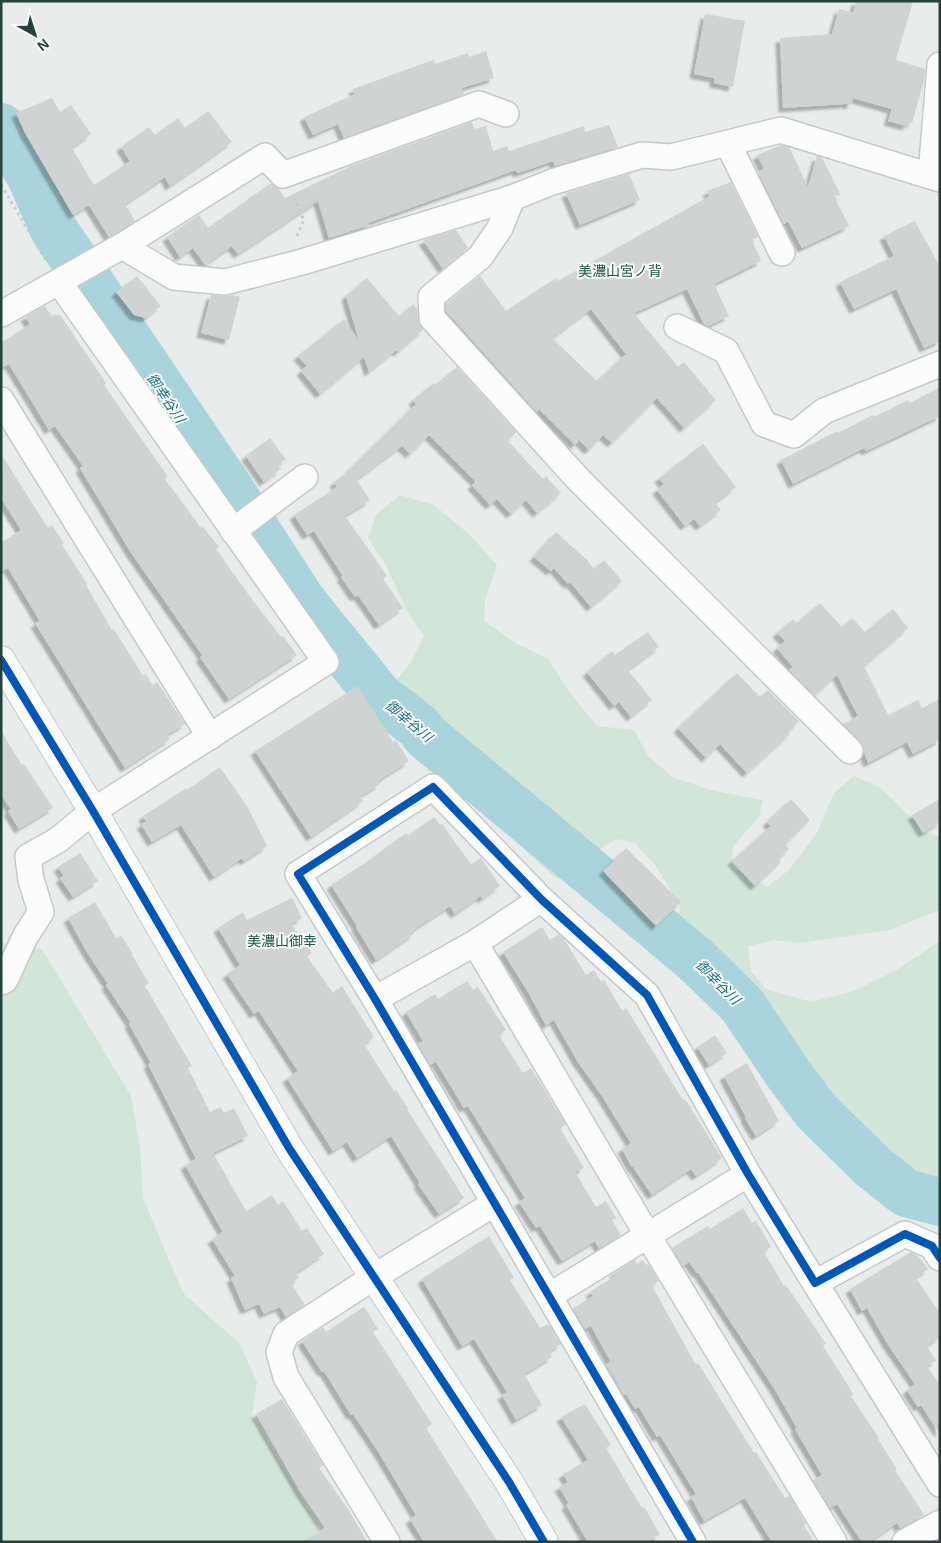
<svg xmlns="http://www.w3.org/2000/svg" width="941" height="1543" font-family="Arial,'Noto Sans JP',sans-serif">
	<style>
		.green { fill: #d1e6d8 }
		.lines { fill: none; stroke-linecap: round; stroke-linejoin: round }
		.river { stroke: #a9d4db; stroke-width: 48 }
		.building { fill: #cfd4d2; fill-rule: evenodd; filter: url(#shadow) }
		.minor-casing { stroke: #c5cac8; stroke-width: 28 }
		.tertiary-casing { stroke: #c5cac8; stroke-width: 30 }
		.path { stroke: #c3ccca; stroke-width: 3; stroke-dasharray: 2.5 4; stroke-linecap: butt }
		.minor { stroke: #fcfcfc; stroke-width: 25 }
		.tertiary { stroke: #fcfcfc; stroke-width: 28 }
		.cycleway-casing { stroke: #f7fbf9; stroke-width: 11 }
		.cycleway { stroke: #0057b8; stroke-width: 8 }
		.labels { text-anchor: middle; stroke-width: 4; stroke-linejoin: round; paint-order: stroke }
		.neighbourhood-label { font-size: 14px; fill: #1f5548; stroke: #f7fbf9 }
		.water-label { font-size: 14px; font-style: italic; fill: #1c6f80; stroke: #f7fbf9 }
	</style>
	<defs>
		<filter id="shadow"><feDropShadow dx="-4.5" dy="4.5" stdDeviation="1" flood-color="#0004"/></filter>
	</defs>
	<rect width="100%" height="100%" fill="#e8edeb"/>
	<g class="green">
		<polygon points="400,495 434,505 470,535 497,565 485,600 484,621 517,644 548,659 567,689 597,726 634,730 648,756 674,778 715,791 763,800 759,817 733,846 732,867 767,887 789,870 817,833 834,793 854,776 881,788 926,832 940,837 940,910 890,930 800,943 775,940 748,946 751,971 766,989 811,1002 851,992 895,971 940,941 940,1184 919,1180 900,1168 871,1143 807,1080 790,1058 731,1026 707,1002 649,953 654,941 676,925 680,906 656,866 635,843 617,839 600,849 566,882 553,876 478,806 449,767 395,682 411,662 424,636 408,613 385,563 368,538 376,515"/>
		<polygon points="1,943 42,949 131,1096 140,1147 143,1198 183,1293 240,1344 257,1382 252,1416 327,1542 1,1542"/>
	</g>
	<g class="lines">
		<polyline class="river" points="1,127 31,177 54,230 229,488 302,601 379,696 418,726 427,737 694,958 742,1005 787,1072 816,1111 873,1167 906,1193 940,1202"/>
	</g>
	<g class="building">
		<polygon points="856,1 913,1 896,60 925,69 924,81 912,123 908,122 907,126 888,121 892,109 853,98 851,105 844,103 844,104 783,108 780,38 832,34 839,9 853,13"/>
		<polygon points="705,14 745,21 733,87 714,83 714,78 694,74"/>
		<polygon points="486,51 494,78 462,88 464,94 344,138 338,124 313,135 304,117 355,94 353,89 433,60 435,64 468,53 469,57"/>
		<polygon points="52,98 60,112 71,105 91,134 72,148 94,185 130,161 121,147 149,127 155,135 178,118 185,128 208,111 232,142 170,186 165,177 125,204 135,221 109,237 89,205 73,215 25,133 16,113"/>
		<polygon points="472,122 474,129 486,126 493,151 507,146 509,151 584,126 585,132 609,125 618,147 555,166 553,161 518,173 516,170 368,223 369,225 329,238 318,201 238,254 232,246 205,265 193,248 180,257 167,237 199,215 208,228 271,183 278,188 285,198 351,166"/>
		<polygon points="781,145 789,147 808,187 817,156 822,158 841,196 833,194 849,226 802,248 788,221 784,224 758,172 764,169 757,155"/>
		<polygon points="629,174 640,200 580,225 566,193"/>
		<path d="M 731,182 L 758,237 L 752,240 L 761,261 L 714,284 L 729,316 L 708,326 L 704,324 L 687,289 L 634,313 L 678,367 L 684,362 L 716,400 L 684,428 L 657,398 L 612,443 L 603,435 L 589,450 L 579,440 L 575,445 L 539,409 L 537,412 L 446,311 L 446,304 L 480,276 L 506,311 L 556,278 L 558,281 L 710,196 L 707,191 ZM 591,309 L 626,354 L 597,381 L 552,338 Z"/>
		<polygon points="915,221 940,267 940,341 924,348 896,289 854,309 840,282 894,256 884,236"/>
		<polygon points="456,230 468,248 443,269 423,240"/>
		<polygon points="137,276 161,306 146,318 134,315 116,292"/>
		<polygon points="367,278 399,316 413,304 417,309 418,319 423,330 398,352 396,350 369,372 364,357 320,394 301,371 307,366 298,356 344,319 359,341 346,296"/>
		<polygon points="211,295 224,296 233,295 240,297 229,340 201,333"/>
		<polygon points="45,306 52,316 56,314 57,316 60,315 106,383 104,385 168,477 165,479 201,528 203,527 219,547 216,549 256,605 281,637 283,636 297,655 229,699 200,657 203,656 130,551 80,468 83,466 55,426 49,430 9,364 1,368 1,343 30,324 25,317"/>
		<polygon points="457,367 516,432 508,441 543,479 546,476 561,493 537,513 526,500 511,514 497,499 490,505 472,485 476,482 429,435 410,454 402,446 357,479 354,476 370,500 345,516 387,576 383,579 403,608 379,625 358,595 355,597 341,577 343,576 314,531 307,535 294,515 337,487 334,482 350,471 349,470 416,404 413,400 434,383 435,385"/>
		<polygon points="940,387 940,416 866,451 864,448 793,484 781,460 837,431 838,433 873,415 874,417 908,400 910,403"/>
		<polygon points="270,438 286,459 278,465 281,469 264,482 246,456"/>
		<polygon points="703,444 736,487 715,503 721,510 700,526 694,519 685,526 657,490 664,484 659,478"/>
		<polygon points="1,454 48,528 52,525 64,543 62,545 87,584 86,585 112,630 114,629 143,676 146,674 152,685 157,682 185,724 167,735 170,739 125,768 35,623 40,621 8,568 1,572 1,543 21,530 1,498"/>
		<polygon points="556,532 587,560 594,569 604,560 622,581 591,607 570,582 568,584 554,568 551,571 534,557"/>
		<polygon points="820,603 842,627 852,618 865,632 893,609 908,628 864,666 888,715 918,700 922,708 940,699 940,740 913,754 907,742 868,763 860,741 843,724 858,716 837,675 814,695 789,670 793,667 777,648 785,641 777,633 793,619 797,623"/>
		<polygon points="648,632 659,647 628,670 652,700 631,717 619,702 614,706 587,672 612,651 615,655"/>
		<polygon points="737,673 760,697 768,690 799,721 788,732 790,734 747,773 720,744 706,758 678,728"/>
		<polygon points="358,686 393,742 396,740 409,761 378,781 380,784 361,796 363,801 311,837 255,751"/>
		<polygon points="1,731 22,765 24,764 53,808 19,829 8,811 11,809 1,795"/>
		<polygon points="220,767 248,808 267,846 244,861 242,858 214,877 181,825 152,842 141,824 146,822 143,816 186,788 187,790"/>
		<polygon points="791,799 810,820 785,844 789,849 778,859 781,862 755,886 732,861 771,826 767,822"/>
		<polygon points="940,799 940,822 923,833 912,815"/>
		<polygon points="434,817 440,825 442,824 471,864 481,858 500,886 482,899 481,896 455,914 450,906 412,931 414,934 376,960 356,927 357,926 331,885 368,861 406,833 408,836"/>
		<polygon points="626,848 681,902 656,926 603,871"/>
		<polygon points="80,853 98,881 73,897 60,878 64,876 58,867"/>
		<polygon points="292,898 302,918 291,924 312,953 307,956 333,993 342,986 374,1037 364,1044 394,1091 396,1090 408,1108 407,1109 464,1198 439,1214 418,1184 420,1183 391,1136 357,1158 347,1142 333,1151 287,1078 298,1071 259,1011 254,1014 227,974 240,965 218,928 243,912 247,920"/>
		<polygon points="95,902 116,938 121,935 133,954 132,955 149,983 145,986 192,1066 188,1068 210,1112 221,1107 224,1113 234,1108 248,1136 213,1153 246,1211 272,1195 278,1205 283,1201 302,1231 307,1228 324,1254 296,1273 299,1278 291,1283 305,1305 286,1317 280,1307 264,1314 259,1304 245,1310 231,1278 235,1276 212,1239 223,1232 185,1165 196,1159 148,1064 151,1063 129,1024 131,1023 106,985 108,984 87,952 68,918"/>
		<polygon points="542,927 550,940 559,934 564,939 586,975 594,970 601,982 604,980 622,1011 626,1008 683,1100 685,1099 722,1158 696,1176 691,1169 652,1195 633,1167 632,1167 622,1149 631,1143 602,1096 578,1062 554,1020 546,1025 527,990 503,952"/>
		<polygon points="467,981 473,990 478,987 506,1030 499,1035 523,1073 531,1068 566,1125 560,1128 584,1168 575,1172 596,1207 606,1201 616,1218 612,1220 621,1235 599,1248 595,1241 562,1261 540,1226 536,1228 519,1202 525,1198 468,1106 464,1108 436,1062 430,1065 418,1044 423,1041 406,1012 435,994 438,999"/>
		<polygon points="715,1035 727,1053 709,1065 697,1047"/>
		<polygon points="747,1063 779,1121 756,1136 745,1118 746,1117 724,1076"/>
		<polygon points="743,1208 752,1223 756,1221 771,1247 764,1252 784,1286 786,1285 826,1344 823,1346 854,1395 851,1396 879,1438 878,1439 897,1469 895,1470 924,1515 900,1528 897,1523 869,1542 862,1542 837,1504 830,1508 813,1480 822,1475 795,1429 797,1428 774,1388 698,1272 697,1273 689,1262 683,1266 672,1248 708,1226 710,1229"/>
		<polygon points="489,1236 514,1278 510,1280 540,1328 549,1324 561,1344 549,1352 552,1357 524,1374 542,1405 516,1420 502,1395 507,1392 474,1339 462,1346 422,1279"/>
		<polygon points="911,1252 918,1256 928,1269 916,1278 940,1313 940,1337 927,1346 936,1361 927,1366 940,1385 940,1434 921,1405 918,1407 907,1390 915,1384 887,1343 867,1308 862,1311 850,1289"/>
		<polygon points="635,1260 637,1264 643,1260 646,1265 648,1264 659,1281 652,1286 696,1365 698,1363 754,1453 756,1452 785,1498 789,1495 806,1524 804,1525 814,1542 772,1542 745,1498 704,1521 691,1497 696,1494 660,1435 657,1437 639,1407 635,1409 626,1394 624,1395 606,1364 611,1362 591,1326 585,1329 573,1308 593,1296 590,1292 615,1276 614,1273"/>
		<polygon points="364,1307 378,1329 373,1332 432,1424 426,1428 498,1542 424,1542 410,1519 416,1515 379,1453 353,1414 351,1415 324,1371 322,1372 302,1341 323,1327 326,1332"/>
		<polygon points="282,1399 323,1465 319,1468 350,1512 367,1542 303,1542 325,1528 300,1491 256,1414"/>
		<polygon points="585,1404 611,1445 606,1448 642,1508 644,1507 660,1534 648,1542 588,1542 566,1505 569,1503 559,1487 568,1482 563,1474 588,1460 561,1417"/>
	</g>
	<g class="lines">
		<defs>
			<g id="minor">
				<polyline points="728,144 782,253"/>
				<polyline points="931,175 940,65"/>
				<polyline points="512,198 500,228 480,257 431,297 432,318 578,479 850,751"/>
				<polyline points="122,246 265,156 283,175 479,104 506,114"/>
				<polyline points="1,314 122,246 174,277 225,282 302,262 512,198 552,182 642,155 671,157 781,130 940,179"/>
				<polyline points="677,327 726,351 764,424 794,435 824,411 940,364"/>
				<polyline points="1,400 210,737"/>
				<polyline points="233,531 305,477"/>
				<polyline points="475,943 648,1236 834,1542"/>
				<polyline points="1,982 5,980 25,937 41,912 31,880 28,857 58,840 93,811 326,662 59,282"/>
				<polyline points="375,999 475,943 541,899"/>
				<polyline points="815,1283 940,1484"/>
				<polyline points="549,1296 748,1174"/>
				<polyline points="387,1542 286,1377 279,1352 286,1334 374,1277 495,1203"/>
				<polyline points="693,1542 375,999 298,874 433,787 541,899 647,995 748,1174 815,1283 905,1234 932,1246 940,1258"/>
				<polyline points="905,1542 940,1523"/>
			</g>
			<polyline id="tertiary" points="1,660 93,811 289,1148 509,1482 544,1542"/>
		</defs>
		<use href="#minor" class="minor-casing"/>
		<use href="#tertiary" class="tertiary-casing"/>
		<g class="path">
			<polyline points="1,185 46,260"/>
			<polyline points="294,198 304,220 297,236"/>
		</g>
		<use href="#minor" class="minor"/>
		<use href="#tertiary" class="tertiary"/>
		<defs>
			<g id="cycleway">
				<polyline points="1,660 93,811 289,1148 509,1482 544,1542"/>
				<polyline points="693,1542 375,999 298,874 433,787 541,899 647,995 748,1174 815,1283 905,1234 932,1246 940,1258"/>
			</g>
		</defs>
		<use href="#cycleway" class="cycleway-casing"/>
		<use href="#cycleway" class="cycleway"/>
	</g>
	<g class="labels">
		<g class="neighbourhood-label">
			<text x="620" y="276">美濃山宮ノ背</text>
			<text x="282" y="946">美濃山御幸</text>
		</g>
		<g class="water-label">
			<text transform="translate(166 398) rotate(56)" y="5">御幸谷川</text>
			<text transform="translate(409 721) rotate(40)" y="5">御幸谷川</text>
			<text transform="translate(718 982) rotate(45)" y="5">御幸谷川</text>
		</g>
	</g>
	<rect width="941" height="1543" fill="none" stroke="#24423a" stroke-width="5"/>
	<g transform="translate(35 35) rotate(141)" stroke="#f7fbf9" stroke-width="4" paint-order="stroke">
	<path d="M0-4L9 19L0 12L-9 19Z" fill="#24423a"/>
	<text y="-8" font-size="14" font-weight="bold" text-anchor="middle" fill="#24423a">N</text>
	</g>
</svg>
